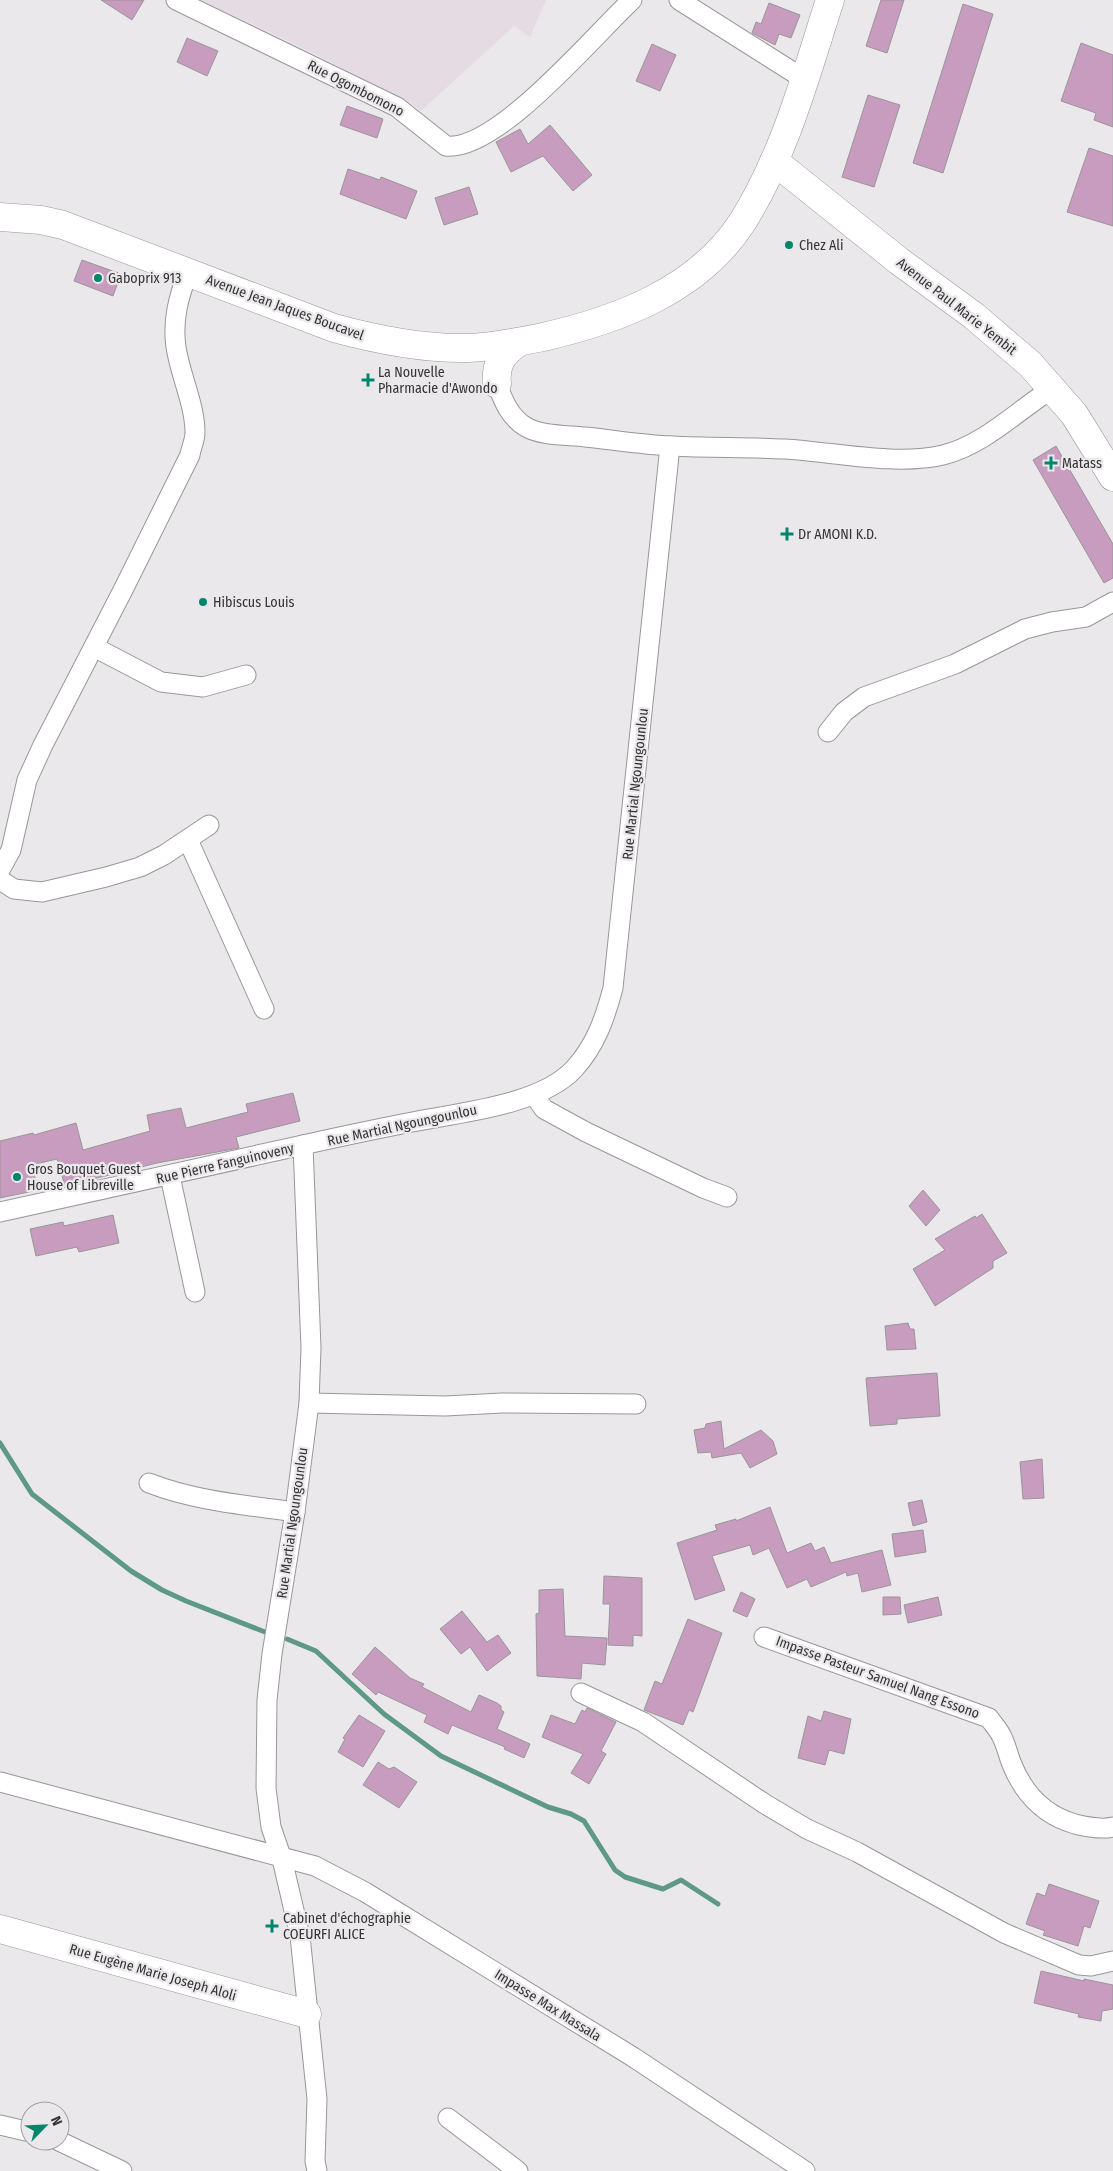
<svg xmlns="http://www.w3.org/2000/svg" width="1113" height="2171" font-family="'Fira Sans Condensed',sans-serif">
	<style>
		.built { fill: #e5dbe3 }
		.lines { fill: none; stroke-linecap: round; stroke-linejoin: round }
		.stream { stroke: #5d9986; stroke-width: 5 }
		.building { fill: #c89cbf; stroke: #999698 }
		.street-casing { stroke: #999698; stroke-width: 21 }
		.secondary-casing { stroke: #999698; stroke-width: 29 }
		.street { stroke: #fff; stroke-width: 19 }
		.secondary { stroke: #fff; stroke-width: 28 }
		.poi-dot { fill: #00866b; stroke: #ebe8eb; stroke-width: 2 }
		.labels { text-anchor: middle; stroke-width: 4.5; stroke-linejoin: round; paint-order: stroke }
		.street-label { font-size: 14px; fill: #353435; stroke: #ebe8eb }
		.poi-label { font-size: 14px; fill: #353435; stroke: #ebe8eb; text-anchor: start }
	</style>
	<rect width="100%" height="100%" fill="#ebe8eb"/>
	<polygon class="built" points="197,0 546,0 530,37 514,26 421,111 410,103 315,54 235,16"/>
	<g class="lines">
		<g class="stream">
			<polyline points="0,1443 32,1494 131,1571 162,1590 186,1601 265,1632"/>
			<polyline points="287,1639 316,1651 384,1714 441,1756 548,1807 571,1814 584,1821 615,1870 625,1877 663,1889 681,1880 718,1904"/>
		</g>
	</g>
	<g class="building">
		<polygon points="101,0 144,0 132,20"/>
		<polygon points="881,0 904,0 887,53 866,46"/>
		<polygon points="769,3 800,15 791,38 779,34 775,45 752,33 756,22 761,24"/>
		<polygon points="963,4 993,14 943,173 913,163"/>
		<polygon points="187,38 218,51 207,76 177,62"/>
		<polygon points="1081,43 1113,55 1113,127 1094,120 1096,113 1061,101"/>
		<polygon points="652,44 676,55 660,91 636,81"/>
		<polygon points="868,95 900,105 874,187 842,177"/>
		<polygon points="347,106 383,119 377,138 340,125"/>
		<polygon points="550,125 592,175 573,191 543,156 511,172 496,142 520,129 528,144"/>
		<polygon points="1089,148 1113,156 1113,226 1067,212"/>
		<polygon points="348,169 380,180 381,177 417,191 406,219 340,194"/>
		<polygon points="469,187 478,214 444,225 435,198"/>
		<polygon points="82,260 121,274 113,296 74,281"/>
		<polygon points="1056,446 1113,544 1113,578 1104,583 1033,460"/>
		<polygon points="293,1093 300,1121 236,1137 239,1148 157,1163 65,1186 57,1159 32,1165 38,1190 0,1198 0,1141 33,1133 34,1135 76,1123 83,1150 150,1131 147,1115 181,1108 186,1128 248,1112 246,1104"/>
		<polygon points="923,1190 940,1210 926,1226 909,1206"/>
		<polygon points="982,1214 1007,1253 993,1261 993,1268 935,1306 913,1269 945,1250 935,1239 975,1216 976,1218"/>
		<polygon points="113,1215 119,1243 79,1252 77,1247 36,1256 30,1229 63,1222 64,1226"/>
		<polygon points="908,1323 910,1329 914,1329 916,1349 887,1350 885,1326"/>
		<polygon points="937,1373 940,1416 897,1419 897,1424 870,1426 866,1378"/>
		<polygon points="721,1421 724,1449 761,1430 773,1441 777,1454 750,1468 741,1453 712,1458 711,1452 698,1453 694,1430 705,1428 706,1424"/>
		<polygon points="1042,1459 1044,1498 1023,1499 1020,1462"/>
		<polygon points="922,1500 927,1522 913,1526 908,1503"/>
		<polygon points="770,1507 787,1553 811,1543 815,1551 824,1547 831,1563 882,1550 891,1585 862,1592 858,1573 847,1576 846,1572 811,1587 807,1579 787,1588 769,1548 753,1555 750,1545 712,1556 725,1590 695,1600 677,1543 717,1530 715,1525 736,1519 736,1521"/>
		<polygon points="923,1530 926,1552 895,1557 892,1534"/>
		<polygon points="604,1576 642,1578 642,1636 633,1635 633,1646 608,1645 610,1604 603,1604"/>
		<polygon points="563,1589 565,1636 607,1638 605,1665 582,1663 581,1679 537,1676 536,1614 539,1613 539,1590"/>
		<polygon points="741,1592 755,1599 747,1617 733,1611"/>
		<polygon points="883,1597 900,1597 901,1614 883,1615"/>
		<polygon points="938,1597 942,1615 908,1623 904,1605"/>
		<polygon points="462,1611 487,1642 498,1635 511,1653 487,1671 470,1647 461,1654 440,1629"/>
		<polygon points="688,1619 722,1633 693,1712 689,1710 683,1725 644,1710 655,1681 662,1684"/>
		<polygon points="375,1647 410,1678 424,1684 422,1687 471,1712 479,1695 497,1703 501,1706 501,1710 504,1712 497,1729 530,1744 524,1758 504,1749 505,1747 452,1725 448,1734 424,1722 427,1715 378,1692 376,1695 352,1674"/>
		<polygon points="587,1708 616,1722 601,1751 606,1754 589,1784 571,1773 583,1754 542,1737 551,1715 575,1724 582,1710 585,1712"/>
		<polygon points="824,1711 851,1719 844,1754 829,1750 825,1765 798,1758 808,1716 821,1721"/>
		<polygon points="359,1715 385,1731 363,1767 338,1752 345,1739 343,1738"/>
		<polygon points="378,1762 389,1769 394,1767 417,1782 399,1808 363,1785"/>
		<polygon points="1049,1884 1099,1901 1090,1928 1084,1926 1078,1946 1043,1935 1045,1931 1026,1924 1037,1893 1045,1896"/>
		<polygon points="1041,1971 1084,1981 1084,1979 1113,1985 1113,2009 1102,2011 1101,2021 1078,2017 1079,2014 1034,2003"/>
	</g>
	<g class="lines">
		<defs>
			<g id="street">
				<path d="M 176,0 L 397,107 L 446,146 C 497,152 595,34 632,0"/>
				<polyline points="679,0 804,79"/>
				<path d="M 497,384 C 503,400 510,418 526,427 C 542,436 567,435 585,437 C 614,440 643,445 672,446 C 710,448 748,447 785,449 C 834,452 896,466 943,455 C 984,445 1018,410 1053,388"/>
				<polyline points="94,647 161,682 203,687 246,675"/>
				<polyline points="828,732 844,712 864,697 955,664 1025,629 1052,622 1086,617 1113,602"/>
				<polyline points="188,840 264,1009"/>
				<path d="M 0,870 L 11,850 L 27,780 L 43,745 L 123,590 L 190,455 C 191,448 195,440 195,433 C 195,404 180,375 176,347 C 172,320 179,296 188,272"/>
				<polyline points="0,880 14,889 42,892 106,877 140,867 164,855 209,825"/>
				<polyline points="534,1095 544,1109 586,1132 703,1188 727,1197"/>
				<polyline points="170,1176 195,1292"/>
				<polyline points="0,1212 303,1145"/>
				<polyline points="309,1403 445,1406 502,1403 636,1404"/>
				<path d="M 149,1483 C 195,1501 246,1505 295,1512"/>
				<path d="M 764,1637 L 989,1718 C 993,1724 999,1730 1002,1737 C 1006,1745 1008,1754 1011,1762 C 1023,1793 1043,1815 1075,1824 C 1087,1827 1101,1830 1113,1827"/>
				<polyline points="581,1693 643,1722 765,1804 807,1829 857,1852 1004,1933 1079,1965 1091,1966 1113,1961"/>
				<polyline points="0,1782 315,1866 365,1892 633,2057 805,2171"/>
				<polyline points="448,2118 518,2171"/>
				<polyline points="0,2125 30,2132"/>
				<polyline points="59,2141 122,2171"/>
				<path d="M 317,2171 L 315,2161 L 317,2099 L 300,1936 L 282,1859 L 271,1827 L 266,1788 L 267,1700 L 272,1654 L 295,1512 L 309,1403 L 311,1348 L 303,1145 C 338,1137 372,1130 407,1123 C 455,1113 540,1106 574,1069 C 596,1045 605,1018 613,988 L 670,446"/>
			</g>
			<g id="secondary">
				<polyline points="774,161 899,261 974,316 1030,364 1074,414 1113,477"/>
				<path d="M 0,217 L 41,220 L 63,225 L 334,328 C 378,340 423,349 468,348 C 494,347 518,342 543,337 C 618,320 699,290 743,221 C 785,154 806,74 830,0"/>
				<path d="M 497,384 C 495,364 502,354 519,342"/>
				<polyline points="0,1929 307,2014"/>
			</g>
		</defs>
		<use href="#street" class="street-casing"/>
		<use href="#secondary" class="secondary-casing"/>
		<use href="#street" class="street"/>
		<use href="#secondary" class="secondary"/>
	</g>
	<g class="poi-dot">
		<circle cx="789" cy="245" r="5"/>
		<circle cx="98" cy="278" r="5"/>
		<path d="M365.5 372.5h5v5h5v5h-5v5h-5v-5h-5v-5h5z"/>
		<path d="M1048.5 455.5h5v5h5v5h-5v5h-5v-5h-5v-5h5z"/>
		<path d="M784.5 526.5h5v5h5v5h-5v5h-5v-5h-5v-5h5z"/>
		<circle cx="203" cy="602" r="5"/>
		<circle cx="17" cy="1177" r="5"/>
		<path d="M269.5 1918.5h5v5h5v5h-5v5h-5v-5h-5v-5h5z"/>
	</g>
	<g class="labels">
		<g class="street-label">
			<text transform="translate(356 88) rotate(27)" y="5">Rue Ogombomono</text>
			<text transform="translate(957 306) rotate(38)" y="5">Avenue Paul Marie Yembit</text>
			<text transform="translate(285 307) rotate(20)" y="5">Avenue Jean Jaques Boucavel</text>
			<text transform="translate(635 784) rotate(-84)" y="5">Rue Martial Ngoungounlou</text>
			<text transform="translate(402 1125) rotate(-12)" y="5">Rue Martial Ngoungounlou</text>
			<text transform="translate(225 1163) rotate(-13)" y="5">Rue Pierre Fanguinoveny</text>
			<text transform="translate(292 1523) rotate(-82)" y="5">Rue Martial Ngoungounlou</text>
			<text transform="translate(878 1677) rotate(20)" y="5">Impasse Pasteur Samuel Nang Essono</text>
			<text transform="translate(153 1972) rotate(16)" y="5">Rue Eugène Marie Joseph Aloli</text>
			<text transform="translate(548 2005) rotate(32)" y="5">Impasse Max Massala</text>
		</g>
		<g class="poi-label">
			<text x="799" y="250">Chez Ali</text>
			<text x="108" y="283">Gaboprix 913</text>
			<text x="378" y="377">La Nouvelle<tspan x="378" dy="16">Pharmacie d'Awondo</tspan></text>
			<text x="1062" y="468">Matass</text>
			<text x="798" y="539">Dr AMONI K.D.</text>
			<text x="213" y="607">Hibiscus Louis</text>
			<text x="27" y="1174">Gros Bouquet Guest<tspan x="27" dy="16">House of Libreville</tspan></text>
			<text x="283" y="1923">Cabinet d'échographie<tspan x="283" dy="16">COEURFI ALICE</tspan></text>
		</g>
	</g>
	<g transform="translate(45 2126) rotate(66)"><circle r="24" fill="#ebe8eb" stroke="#a2a0a2"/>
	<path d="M0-4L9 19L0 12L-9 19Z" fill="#00866b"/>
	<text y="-8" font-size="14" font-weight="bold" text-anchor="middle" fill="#353435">N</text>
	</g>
</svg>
